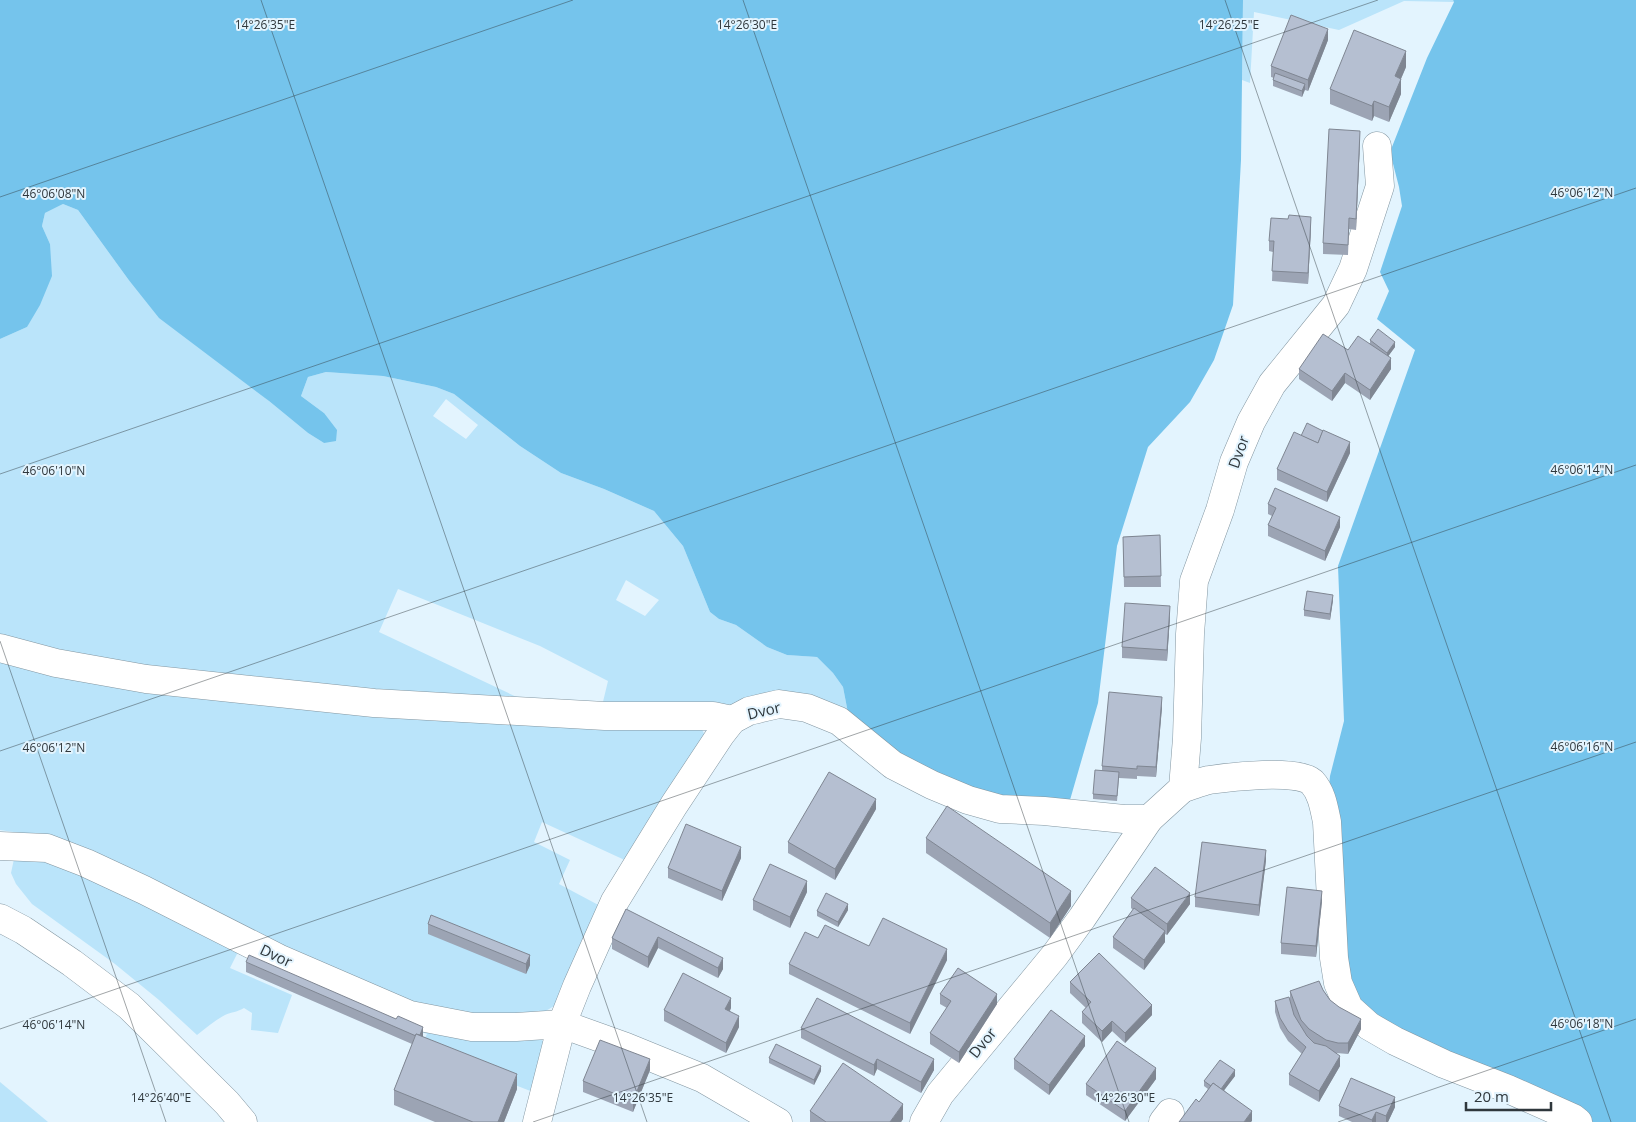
<svg xmlns="http://www.w3.org/2000/svg" width="1636" height="1122" font-family="'Open Sans',sans-serif">
	<style>
		.green { fill: #bae4fa; fill-rule: evenodd }
		.forest { fill: #75c4ec }
		.lines { fill: none; stroke-linecap: round; stroke-linejoin: round }
		.minor-casing { stroke: #8396a1; stroke-width: 29 }
		.minor { stroke: #fff; stroke-width: 28 }
		.wall { fill: #9ca4b4 }
		.shaded-wall { fill: #7f8692 }
		.building { fill: #b5bfd1; stroke: #7f8692 }
		.ticks { fill: none; stroke: #2f373c; stroke-width: 1; stroke-opacity: 0.45 }
		.labels { text-anchor: middle; stroke-width: 4; stroke-linejoin: round; paint-order: stroke }
		.street-label { font-size: 15px; fill: #2f373c; stroke: #e3f4fe }
		.ticks-label { font-size: 12px; text-anchor: middle; fill: #2f373c; stroke: #e3f4fe; stroke-width: 4; stroke-linejoin: round; paint-order: stroke }
	</style>
	<rect width="100%" height="100%" fill="#e3f4fe"/>
	<g class="green">
		<polygon points="1243,0 1453,0 1454,2 1404,1 1339,30 1254,12 1250,83 1242,80"/>
		<path d="M 63,204 L 78,210 L 128,279 L 269,401 L 308,433 L 324,443 L 324,413 L 301,396 L 308,377 L 326,372 L 383,376 L 436,387 L 454,394 L 520,446 L 561,473 L 604,489 L 654,511 L 683,546 L 710,612 L 719,619 L 736,625 L 767,647 L 787,655 L 817,657 L 833,673 L 843,687 L 849,718 L 740,704 L 601,710 L 608,681 L 540,646 L 398,589 L 379,632 L 540,708 L 139,669 L 0,642 L 0,339 L 27,327 L 50,244 L 42,226 L 45,213 ZM 446,399 L 478,425 L 466,439 L 433,416 ZM 626,580 L 659,600 L 645,616 L 616,600 Z"/>
		<polygon points="0,656 698,721 707,740 629,862 542,822 534,842 570,860 559,884 604,908 559,1003 539,1015 515,1019 411,1007 40,836 0,830"/>
		<path d="M 31,852 L 241,946 L 230,968 L 292,995 L 278,1033 L 251,1030 L 252,1013 L 244,1008 C 238,1012 231,1012 225,1015 C 215,1020 206,1028 197,1035 L 159,1000 L 115,964 L 32,904 L 16,884 L 11,873 L 14,859 Z"/>
		<polygon points="398,1023 537,1036 544,1042 538,1094 420,1048 427,1034"/>
		<polygon points="0,1082 48,1122 0,1122"/>
	</g>
	<g class="forest">
		<polygon points="0,0 1243,0 1241,160 1233,305 1214,360 1190,402 1148,447 1117,546 1098,703 1070,800 998,802 919,768 849,718 843,687 833,673 817,657 787,655 767,647 736,625 719,619 710,612 683,546 654,511 604,489 561,473 520,446 454,394 436,387 383,376 326,372 308,377 301,396 324,413 337,430 336,441 324,443 308,433 269,401 159,318 128,279 78,210 63,204 45,213 42,226 50,244 52,276 40,305 27,327 0,339"/>
		<polygon points="1453,0 1636,0 1636,1122 1593,1122 1582,1113 1423,1050 1350,996 1328,798 1330,776 1344,721 1338,566 1415,350 1377,319 1389,291 1380,272 1402,206 1399,187 1390,152 1427,58 1454,2"/>
	</g>
	<g class="lines">
		<defs>
			<g id="minor">
				<polyline points="0,648 56,663 146,679 374,703 605,716 713,716 732,720"/>
				<path d="M 1183,788 C 1191,786 1200,782 1209,780 C 1229,777 1298,769 1312,782 C 1322,793 1324,808 1327,822 L 1334,958 L 1338,983 L 1349,1008 L 1369,1026 L 1395,1041 L 1444,1064 L 1508,1089 L 1573,1118 L 1578,1122"/>
				<polyline points="0,846 47,848 86,863 144,890 278,958 410,1015 472,1027 516,1027 562,1024 626,1047 702,1078 778,1122"/>
				<polyline points="0,918 23,930 72,963 129,1006 227,1103 243,1122"/>
				<polyline points="537,1122 562,1024 577,986 615,901 674,805 721,734 732,720 749,711 779,704 807,708 839,721 893,765 932,785 968,800 1000,809 1044,811 1124,819 1149,819 1183,788 1187,738 1190,634 1194,581 1220,510 1234,462 1251,422 1272,384 1336,305 1353,269 1380,186 1377,146"/>
				<polyline points="924,1122 940,1094 1055,955 1082,918 1149,819"/>
				<polyline points="1163,1122 1170,1113"/>
			</g>
		</defs>
		<use href="#minor" class="minor-casing"/>
		<use href="#minor" class="minor"/>
	</g>
	<g class="wall">
		<polygon points="1328,40 1308,91 1305,90 1302,97 1273,86 1273,80 1274,78 1271,77 1271,66"/>
		<polygon points="1406,67 1401,79 1401,94 1389,122 1374,116 1372,121 1330,104 1330,89"/>
		<polygon points="1360,141 1356,230 1349,229 1348,255 1323,254 1323,243"/>
		<polygon points="1311,227 1308,284 1272,281 1273,252 1269,251 1269,241"/>
		<polygon points="1370,340 1395,347 1388,356 1391,369 1370,400 1345,383 1332,401 1299,379 1299,369 1348,350 1370,343"/>
		<polygon points="1301,436 1350,453 1327,502 1277,480 1277,469"/>
		<polygon points="1268,504 1340,527 1325,561 1268,536 1268,525 1272,516 1268,514"/>
		<polygon points="1160,535 1161,587 1124,587 1123,537"/>
		<polygon points="1333,600 1330,620 1304,616 1304,610"/>
		<polygon points="1170,616 1167,661 1122,658 1122,647"/>
		<polygon points="1162,707 1156,777 1137,776 1137,779 1119,778 1117,801 1093,799 1093,794 1102,771 1102,766"/>
		<polygon points="876,809 835,880 788,853 788,842"/>
		<polygon points="926,838 1071,906 1050,938 926,853"/>
		<polygon points="741,858 722,901 668,878 668,868"/>
		<polygon points="1266,860 1259,916 1195,907 1195,897"/>
		<polygon points="807,892 790,928 753,910 753,900"/>
		<polygon points="1131,898 1190,904 1167,935 1165,934 1165,942 1144,970 1113,948 1113,937 1133,910 1131,908"/>
		<polygon points="1322,901 1316,957 1281,954 1281,943"/>
		<polygon points="626,909 723,969 718,978 658,948 648,968 612,949 612,938"/>
		<polygon points="848,910 838,927 817,916 817,911"/>
		<polygon points="428,924 530,965 526,974 428,934"/>
		<polygon points="818,938 947,960 910,1034 789,974 789,964"/>
		<polygon points="246,962 423,1037 517,1089 504,1122 435,1122 394,1105 394,1090 412,1044 246,972"/>
		<polygon points="1070,982 1152,1015 1125,1043 1112,1031 1102,1042 1082,1023 1082,1012 1086,1008 1070,993"/>
		<polygon points="1323,990 1330,1000 1361,1029 1348,1054 1336,1053 1340,1066 1319,1102 1289,1085 1289,1074 1302,1054 1288,1041 1280,1028 1275,1012 1275,1001 1290,999 1290,991"/>
		<polygon points="940,994 997,1004 959,1063 930,1044 930,1033 947,1008 940,1004"/>
		<polygon points="731,1008 730,1011 739,1027 726,1053 664,1021 664,1010"/>
		<polygon points="801,1028 934,1070 921,1093 877,1069 874,1076 801,1038"/>
		<polygon points="1085,1046 1049,1095 1014,1069 1014,1059"/>
		<polygon points="769,1058 821,1071 814,1085 769,1063"/>
		<polygon points="650,1070 633,1112 583,1092 583,1081"/>
		<polygon points="1235,1076 1224,1090 1252,1121 1199,1102 1208,1089 1204,1086 1204,1081"/>
		<polygon points="1156,1079 1125,1121 1086,1095 1086,1084"/>
		<polygon points="1339,1106 1395,1107 1388,1122 1352,1122 1339,1116"/>
		<polygon points="810,1111 903,1119 901,1122 810,1122"/>
	</g>
	<g class="shaded-wall">
		<polygon points="1328,29 1328,40 1308,91 1308,80"/>
		<polygon points="1406,51 1406,67 1395,92 1395,76"/>
		<polygon points="1401,79 1401,94 1389,122 1389,107"/>
		<polygon points="1305,84 1305,89 1302,97 1302,91"/>
		<polygon points="1374,101 1374,116 1372,121 1372,106"/>
		<polygon points="1360,131 1360,141 1356,230 1356,219"/>
		<polygon points="1311,217 1311,227 1308,284 1308,273"/>
		<polygon points="1395,342 1395,347 1387,358 1387,353"/>
		<polygon points="1391,358 1391,369 1370,400 1370,390"/>
		<polygon points="1345,373 1345,383 1332,401 1332,391"/>
		<polygon points="1350,442 1350,453 1327,502 1327,492"/>
		<polygon points="1340,517 1340,527 1325,561 1325,551"/>
		<polygon points="1333,595 1333,600 1330,620 1330,614"/>
		<polygon points="1170,606 1170,616 1167,661 1167,650"/>
		<polygon points="1162,697 1162,707 1156,777 1156,767"/>
		<polygon points="876,799 876,809 835,880 835,869"/>
		<polygon points="741,847 741,858 722,901 722,891"/>
		<polygon points="1266,850 1266,860 1259,916 1259,905"/>
		<polygon points="807,881 807,892 790,928 790,917"/>
		<polygon points="1071,891 1071,906 1050,938 1050,923"/>
		<polygon points="1322,891 1322,901 1316,957 1316,946"/>
		<polygon points="1190,893 1190,904 1167,935 1167,924"/>
		<polygon points="848,904 848,910 838,927 838,922"/>
		<polygon points="1165,931 1165,942 1144,970 1144,960"/>
		<polygon points="658,937 658,948 648,968 648,957"/>
		<polygon points="947,949 947,960 910,1034 910,1023"/>
		<polygon points="530,955 530,965 526,974 526,964"/>
		<polygon points="723,958 723,969 718,978 718,968"/>
		<polygon points="997,994 997,1004 959,1063 959,1052"/>
		<polygon points="731,998 731,1008 725,1019 725,1009"/>
		<polygon points="1152,1005 1152,1015 1125,1043 1125,1033"/>
		<polygon points="739,1016 739,1027 726,1053 726,1043"/>
		<polygon points="1361,1019 1361,1029 1348,1054 1348,1043"/>
		<polygon points="1112,1021 1112,1031 1102,1042 1102,1031"/>
		<polygon points="423,1027 423,1037 419,1037"/>
		<polygon points="1085,1036 1085,1046 1049,1095 1049,1085"/>
		<polygon points="1340,1056 1340,1066 1319,1102 1319,1091"/>
		<polygon points="650,1059 650,1070 633,1112 633,1101"/>
		<polygon points="877,1059 877,1069 874,1076 874,1065"/>
		<polygon points="934,1059 934,1070 921,1093 921,1082"/>
		<polygon points="821,1066 821,1071 814,1085 814,1080"/>
		<polygon points="1156,1068 1156,1079 1125,1121 1125,1111"/>
		<polygon points="1235,1070 1235,1076 1219,1097 1219,1092"/>
		<polygon points="517,1074 517,1089 504,1122 498,1122"/>
		<polygon points="1395,1097 1395,1107 1388,1122 1386,1122 1386,1116"/>
		<polygon points="903,1104 903,1119 901,1122 890,1122"/>
		<polygon points="1252,1111 1252,1121 1251,1122 1244,1122"/>
		<polygon points="1376,1112 1376,1122 1372,1122 1372,1120"/>
	</g>
	<g class="building">
		<polygon points="1291,15 1328,29 1308,80 1271,66"/>
		<polygon points="1354,30 1406,51 1395,76 1401,79 1389,107 1374,101 1372,106 1330,89"/>
		<polygon points="1275,73 1305,84 1302,91 1273,80"/>
		<polygon points="1329,129 1360,131 1356,219 1349,218 1348,245 1323,243"/>
		<polygon points="1289,215 1311,217 1308,273 1272,271 1274,241 1269,241 1271,218 1288,219"/>
		<polygon points="1378,329 1395,342 1387,353 1370,340"/>
		<polygon points="1323,334 1348,350 1358,336 1391,358 1370,390 1345,373 1332,391 1299,369"/>
		<polygon points="1307,423 1323,431 1318,443 1301,436"/>
		<polygon points="1323,430 1350,442 1327,492 1277,469 1294,432 1318,443"/>
		<polygon points="1275,488 1340,517 1325,551 1268,525 1276,508 1268,504"/>
		<polygon points="1160,535 1161,576 1124,577 1123,537"/>
		<polygon points="1307,591 1333,595 1330,614 1304,610"/>
		<polygon points="1125,603 1170,606 1167,650 1122,647"/>
		<polygon points="1109,692 1162,697 1156,767 1137,766 1137,769 1102,766"/>
		<polygon points="1095,770 1119,772 1117,796 1093,794"/>
		<polygon points="829,772 876,799 835,869 788,842"/>
		<polygon points="947,806 1071,891 1050,923 926,838"/>
		<polygon points="686,824 741,847 722,891 668,868"/>
		<polygon points="1202,842 1266,850 1259,905 1195,897"/>
		<polygon points="770,864 807,881 790,917 753,900"/>
		<polygon points="1155,867 1190,893 1167,924 1131,898"/>
		<polygon points="1287,887 1322,891 1316,946 1281,943"/>
		<polygon points="826,893 848,904 838,922 817,911"/>
		<polygon points="1134,908 1165,931 1144,960 1113,937"/>
		<polygon points="626,909 723,958 718,968 658,937 648,957 612,938"/>
		<polygon points="431,915 530,955 526,964 428,924"/>
		<polygon points="883,918 947,949 910,1023 789,964 805,932 818,938 825,925 869,946"/>
		<polygon points="1099,953 1152,1005 1125,1033 1112,1021 1102,1031 1082,1012 1091,1002 1070,982"/>
		<polygon points="249,955 396,1019 398,1016 423,1027 420,1035 416,1034 416,1036 246,962"/>
		<polygon points="958,968 997,994 959,1052 930,1033 951,1001 940,994"/>
		<polygon points="683,973 731,998 725,1009 739,1016 726,1043 664,1010"/>
		<polygon points="1319,981 1323,990 1330,1000 1339,1007 1361,1019 1348,1043 1338,1043 1326,1040 1309,1029 1301,1020 1290,991"/>
		<polygon points="1289,997 1294,1015 1307,1036 1314,1043 1326,1046 1340,1056 1319,1091 1289,1074 1306,1047 1288,1031 1280,1018 1275,1001"/>
		<polygon points="817,998 934,1059 921,1082 877,1059 874,1065 801,1028"/>
		<polygon points="1051,1010 1085,1036 1049,1085 1014,1059"/>
		<polygon points="416,1034 517,1074 498,1122 473,1122 394,1090"/>
		<polygon points="600,1040 650,1059 633,1101 583,1081"/>
		<polygon points="1117,1041 1156,1068 1125,1111 1086,1084"/>
		<polygon points="776,1044 821,1066 814,1080 769,1058"/>
		<polygon points="1220,1060 1235,1070 1221,1089 1213,1083 1211,1086 1204,1081"/>
		<polygon points="843,1063 903,1104 890,1122 826,1122 810,1111"/>
		<polygon points="1351,1078 1395,1097 1386,1116 1376,1112 1372,1120 1339,1106"/>
		<polygon points="1213,1083 1252,1111 1244,1122 1179,1122 1196,1099 1199,1102"/>
	</g>
	<path class="ticks" d="M 261,0 L 647,1122M 743,0 L 1129,1122M 1225,0 L 1611,1122M 0,197 L 573,0M 0,474 L 1378,0M 0,641 L 166,1122M 0,751 L 1636,188M 0,1029 L 1636,465M 533,1122 L 1636,742M 1338,1122 L 1636,1019"/>
	<g class="labels">
		<g class="street-label">
			<text transform="translate(1239 452) rotate(-70)" y="5">Dvor</text>
			<text transform="translate(764 711) rotate(-13)" y="5">Dvor</text>
			<text transform="translate(276 956) rotate(25)" y="5">Dvor</text>
			<text transform="translate(983 1043) rotate(-51)" y="5">Dvor</text>
		</g>
	</g>
	<g class="ticks-label">
		<text x="265" y="29">14°26'35"E</text>
		<text x="747" y="29">14°26'30"E</text>
		<text x="1229" y="29">14°26'25"E</text>
		<text x="1582" y="197">46°06'12"N</text>
		<text x="54" y="198">46°06'08"N</text>
		<text x="1582" y="474">46°06'14"N</text>
		<text x="54" y="475">46°06'10"N</text>
		<text x="1582" y="751">46°06'16"N</text>
		<text x="54" y="752">46°06'12"N</text>
		<text x="1582" y="1028">46°06'18"N</text>
		<text x="54" y="1029">46°06'14"N</text>
		<text x="161" y="1102">14°26'40"E</text>
		<text x="643" y="1102">14°26'35"E</text>
		<text x="1125" y="1102">14°26'30"E</text>
	</g>
	<path d="M1466 1102v8h85v-8" fill="none" stroke="#2f373c" stroke-width="2.5"/>
	<text x="1474" y="1102" font-size="15" fill="#2f373c" stroke="#e3f4fe" stroke-width="4" paint-order="stroke">20 m</text>
</svg>
